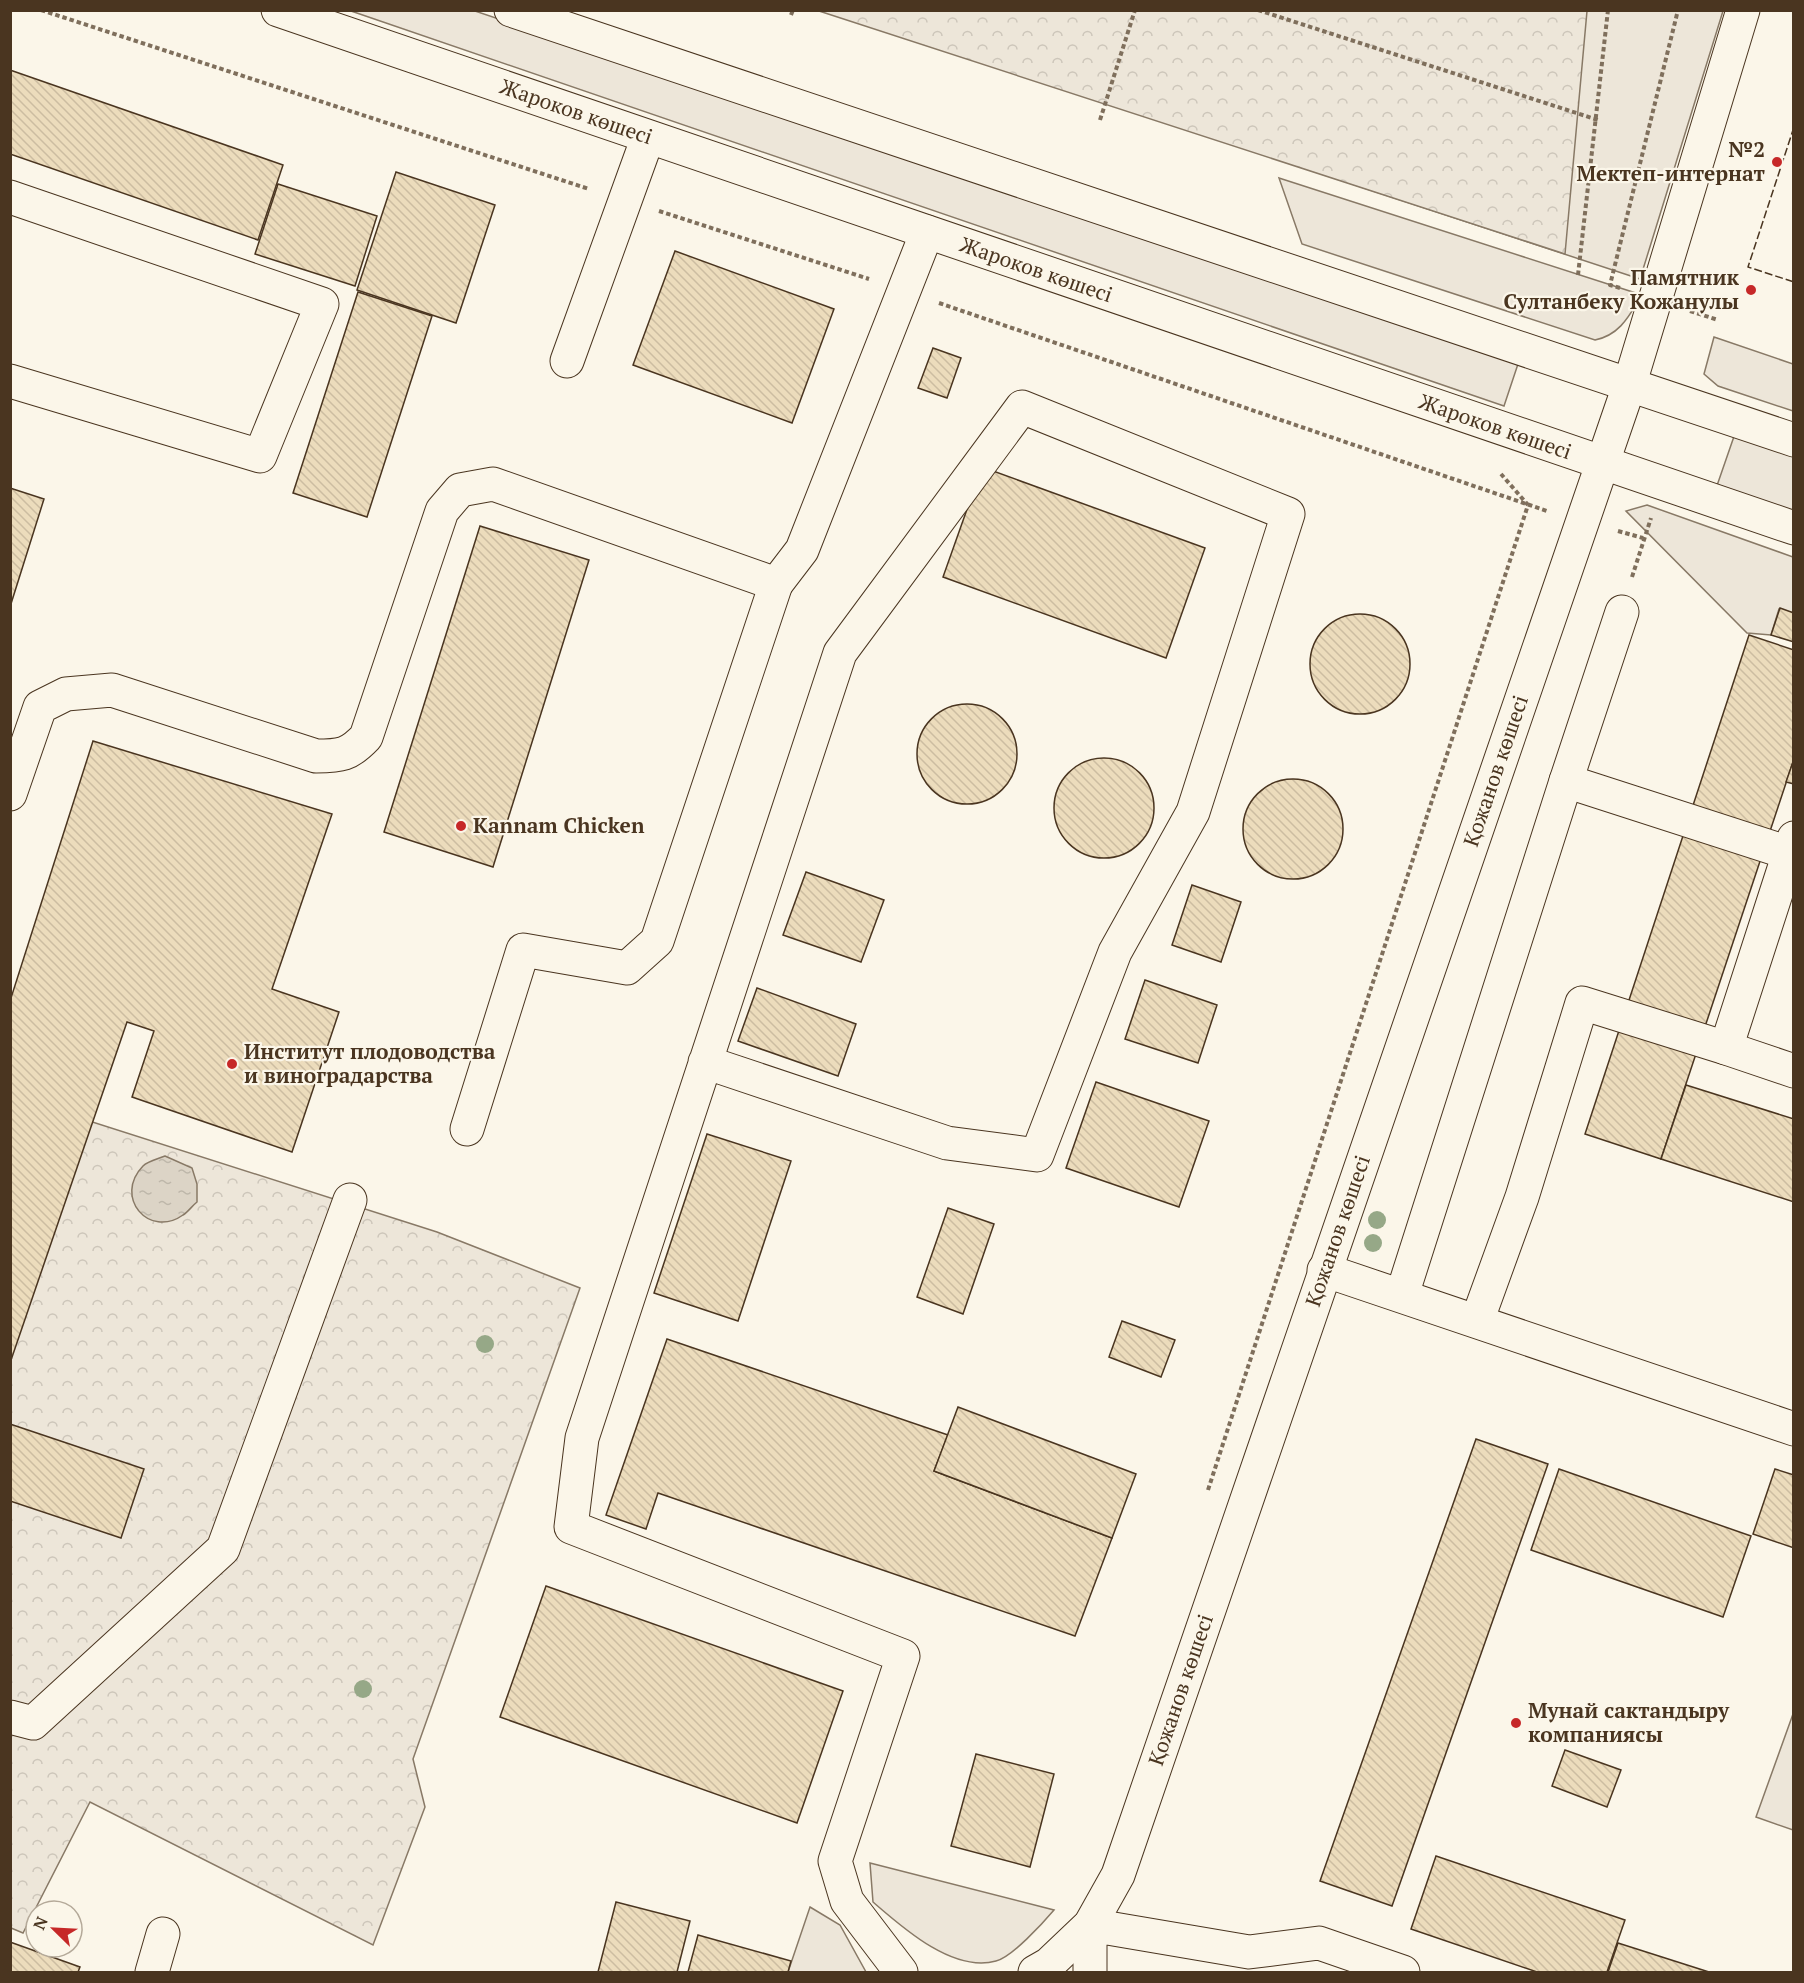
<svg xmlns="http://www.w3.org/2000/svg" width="1804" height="1983" font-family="'PT Serif',serif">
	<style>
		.green { fill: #ede6d9; stroke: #887966; stroke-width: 1.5 }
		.forest { fill: url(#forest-crowns); stroke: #887966; stroke-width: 1.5 }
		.water { fill: url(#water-ripples); stroke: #887966; stroke-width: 1.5 }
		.building { fill: url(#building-back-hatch); stroke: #4a3520; stroke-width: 1.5 }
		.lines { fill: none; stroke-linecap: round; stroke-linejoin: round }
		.minor-casing { stroke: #4a3520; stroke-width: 35 }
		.major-casing { stroke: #4a3520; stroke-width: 35 }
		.path { stroke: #7f6f5c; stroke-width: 4; stroke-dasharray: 4.5 3; stroke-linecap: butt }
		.minor { stroke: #fbf6e9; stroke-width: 33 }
		.major { stroke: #fbf6e9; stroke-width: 33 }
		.fence { stroke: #4a3520; stroke-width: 1.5; stroke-dasharray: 8 3; stroke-linecap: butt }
		.tree { fill: #96a887 }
		.poi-dot { fill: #c62828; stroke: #fbf6e9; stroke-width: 2 }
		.labels { text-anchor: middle; stroke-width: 4.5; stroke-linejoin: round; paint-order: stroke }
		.street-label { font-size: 21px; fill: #4a3520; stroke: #fbf6e9 }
		.poi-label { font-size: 21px; font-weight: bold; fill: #4a3520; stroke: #fbf6e9; text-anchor: start }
	</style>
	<defs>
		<pattern id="forest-crowns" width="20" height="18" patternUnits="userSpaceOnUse" patternTransform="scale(1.5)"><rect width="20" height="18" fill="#ede6d9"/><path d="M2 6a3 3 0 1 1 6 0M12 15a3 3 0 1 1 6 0" fill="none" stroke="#cdc6ba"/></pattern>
		<pattern id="water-ripples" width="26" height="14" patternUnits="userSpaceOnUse" patternTransform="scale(1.5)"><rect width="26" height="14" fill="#dcd4c6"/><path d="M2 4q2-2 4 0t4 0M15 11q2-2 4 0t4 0" fill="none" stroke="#beb7aa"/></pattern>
		<pattern id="building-back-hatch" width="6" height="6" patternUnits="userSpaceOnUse" patternTransform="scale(1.5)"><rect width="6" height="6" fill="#ecdcbc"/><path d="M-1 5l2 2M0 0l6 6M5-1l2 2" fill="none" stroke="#ccbda1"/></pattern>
	</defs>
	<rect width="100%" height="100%" fill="#fbf6e9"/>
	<g class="green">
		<polygon points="351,11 475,11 1519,361 1504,406"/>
		<polygon points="827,11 1723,11 1640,279"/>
		<path d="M 1279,178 L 1642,295 C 1629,316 1620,335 1595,340 L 1302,244 Z"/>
		<polygon points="1714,337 1793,364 1793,411 1718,386 1704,374"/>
		<polygon points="1739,422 1793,440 1793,528 1712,500"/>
		<polygon points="1647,505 1793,557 1793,613 1779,609 1771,635 1747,633 1626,511"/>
		<polygon points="1793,1714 1793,1830 1756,1817"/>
		<path d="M 870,1863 L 1054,1910 C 1043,1923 1012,1957 996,1961 C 953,1973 903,1928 873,1902 Z"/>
		<polygon points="810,1907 840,1925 866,1972 788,1972"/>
	</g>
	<g class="forest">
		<polygon points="819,11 1587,11 1565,254"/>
		<polygon points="11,1096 437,1232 580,1288 413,1759 425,1807 373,1945 90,1802 23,1933 11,1928"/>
	</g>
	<path class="water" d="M 165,1156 L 192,1168 L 197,1184 L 197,1202 C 192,1206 188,1212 183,1215 C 149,1239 113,1197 143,1166 C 148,1161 158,1159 165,1156 Z"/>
	<g class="building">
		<polygon points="10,70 283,165 258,240 10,154"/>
		<polygon points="396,172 495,205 456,323 357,290"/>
		<polygon points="278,184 377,216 355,286 255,254"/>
		<polygon points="675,251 834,309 792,423 633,365"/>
		<polygon points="358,292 432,316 367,517 293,493"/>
		<polygon points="933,348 961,358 947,398 918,388"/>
		<polygon points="982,467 1205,548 1166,658 943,577"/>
		<polygon points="10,488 44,499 10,607"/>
		<polygon points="480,526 589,560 493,867 384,832"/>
		<polygon points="1780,608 1794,613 1794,642 1771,635"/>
		<circle cx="1360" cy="664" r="50"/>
		<polygon points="1749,635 1794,650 1794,759 1661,1159 1585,1134"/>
		<circle cx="967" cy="754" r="50"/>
		<polygon points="93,741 332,814 272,989 339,1012 292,1152 132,1097 154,1031 127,1022 10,1363 10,1001"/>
		<circle cx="1104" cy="808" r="50"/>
		<polygon points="1794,759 1794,784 1786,782"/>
		<circle cx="1293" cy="829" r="50"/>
		<polygon points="806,872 884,900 861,962 783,935"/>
		<polygon points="1192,885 1241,902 1221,962 1172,945"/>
		<polygon points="1145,980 1217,1005 1198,1063 1125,1039"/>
		<polygon points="757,988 856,1024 838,1076 738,1041"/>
		<polygon points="1096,1082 1209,1121 1179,1207 1066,1168"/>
		<polygon points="1686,1085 1794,1119 1794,1202 1661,1159"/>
		<polygon points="707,1134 791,1161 738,1321 654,1293"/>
		<polygon points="948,1208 994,1224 963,1314 917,1297"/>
		<polygon points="1122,1321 1175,1340 1161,1377 1109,1357"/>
		<polygon points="667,1339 948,1435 934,1471 1112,1538 1075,1636 658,1493 646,1529 606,1515"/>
		<polygon points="958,1407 1136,1474 1112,1538 934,1471"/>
		<polygon points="10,1424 144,1469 121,1538 10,1501"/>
		<polygon points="1476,1439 1548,1464 1392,1906 1320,1881"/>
		<polygon points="1559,1469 1751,1536 1723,1617 1531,1550"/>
		<polygon points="1775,1469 1794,1475 1794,1548 1753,1534"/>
		<polygon points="546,1586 843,1691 797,1823 500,1717"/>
		<polygon points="1565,1750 1621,1770 1607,1807 1552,1786"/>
		<polygon points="976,1754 1054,1774 1030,1867 951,1846"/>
		<polygon points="1436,1856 1625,1920 1607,1972 1537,1972 1411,1929"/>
		<polygon points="616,1902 690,1921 677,1972 598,1972"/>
		<polygon points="698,1935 791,1961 788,1972 688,1972"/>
		<polygon points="10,1942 80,1967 78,1972 10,1972"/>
		<polygon points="1618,1943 1709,1972 1608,1972"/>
	</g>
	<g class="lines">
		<defs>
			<g id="minor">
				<polyline points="10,197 322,304 260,456 10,381"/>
				<polyline points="567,361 648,137"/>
				<polyline points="1622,612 1566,781 1789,853"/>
				<path d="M 10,794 L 40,707 L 66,694 L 112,690 L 316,756 C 341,756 349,755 366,737 L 442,511 L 460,490 L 493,484 L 776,584 L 802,550 L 927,232"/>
				<polyline points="1794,838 1726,1048 1794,1071"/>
				<polyline points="705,1062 947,1143 1037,1155 1115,952 1193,812 1288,514 1022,407 840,653 582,1438 571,1527 903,1656 835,1861 847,1901 901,1972"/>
				<polyline points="467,1129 523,950 627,968 657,941 776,584"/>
				<polyline points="1324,1270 1794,1429"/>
				<polyline points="1402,1295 1566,781"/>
				<polyline points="1477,1321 1522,1197 1582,1003 1726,1048"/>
				<polyline points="10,1717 33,1723 223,1549 350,1200"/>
				<polyline points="152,1972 163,1934"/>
				<polyline points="1035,1972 1049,1964 1090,1925 1118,1875 1629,386 1743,10"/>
				<polyline points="1090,1972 1090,1925 1249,1952 1319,1943 1403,1972"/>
			</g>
			<g id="major">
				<polyline points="278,10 1794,528"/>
				<polyline points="511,10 1794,440"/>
			</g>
		</defs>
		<use href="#minor" class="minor-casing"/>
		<use href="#major" class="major-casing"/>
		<g class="path">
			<polyline points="41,10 589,189"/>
			<polyline points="1258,10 1598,120"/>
			<polyline points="791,15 793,10"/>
			<polyline points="1100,120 1135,10"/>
			<polyline points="659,211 869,279"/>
			<polyline points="1578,275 1608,10"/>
			<polyline points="1620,288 1610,285 1678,10"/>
			<polyline points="939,303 1547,511"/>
			<polyline points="1690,311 1718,320"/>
			<polyline points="1618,531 1643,538"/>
			<polyline points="1632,577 1651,518"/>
			<polyline points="1208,1490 1528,505 1501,474"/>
		</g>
		<use href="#minor" class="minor"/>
		<use href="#major" class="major"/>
		<polyline class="fence" points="1794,127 1748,267 1794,282"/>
	</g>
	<g class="tree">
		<circle cx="1377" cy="1220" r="9"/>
		<circle cx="1373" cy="1243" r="9"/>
		<circle cx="485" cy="1344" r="9"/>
		<circle cx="363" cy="1689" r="9"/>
	</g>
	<g class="poi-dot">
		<circle cx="1777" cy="162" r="6"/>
		<circle cx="1751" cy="290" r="6"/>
		<circle cx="461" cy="826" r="6"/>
		<circle cx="232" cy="1064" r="6"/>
		<circle cx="1516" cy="1723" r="6"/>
	</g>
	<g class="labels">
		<g class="street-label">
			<text transform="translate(576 112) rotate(19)" y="7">Жароков көшесі</text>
			<text transform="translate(1036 270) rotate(19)" y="7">Жароков көшесі</text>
			<text transform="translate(1495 427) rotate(19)" y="7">Жароков көшесі</text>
			<text transform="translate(1496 771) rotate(-71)" y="7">Қожанов көшесі</text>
			<text transform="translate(1338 1231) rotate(-71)" y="7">Қожанов көшесі</text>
			<text transform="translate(1181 1690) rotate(-71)" y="7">Қожанов көшесі</text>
		</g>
		<g class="poi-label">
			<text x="1765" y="157" text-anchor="end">№2<tspan x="1765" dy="24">Мектеп-интернат</tspan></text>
			<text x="1739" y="285" text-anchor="end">Памятник<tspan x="1739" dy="24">Султанбеку Кожанулы</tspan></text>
			<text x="473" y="833">Kannam Chicken</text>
			<text x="244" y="1059">Институт плодоводства<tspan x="244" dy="24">и виноградарства</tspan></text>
			<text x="1528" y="1718">Мунай сактандыру<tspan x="1528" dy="24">компаниясы</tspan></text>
		</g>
	</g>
	<rect width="1804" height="1983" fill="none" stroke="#4a3520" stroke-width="24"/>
	<g transform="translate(54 1929) rotate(294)"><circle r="28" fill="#fbf6e9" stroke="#b4a999" stroke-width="1.5"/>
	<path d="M0-4.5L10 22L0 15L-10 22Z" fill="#c62828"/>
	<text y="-9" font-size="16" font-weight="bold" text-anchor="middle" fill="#4a3520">N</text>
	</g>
</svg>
